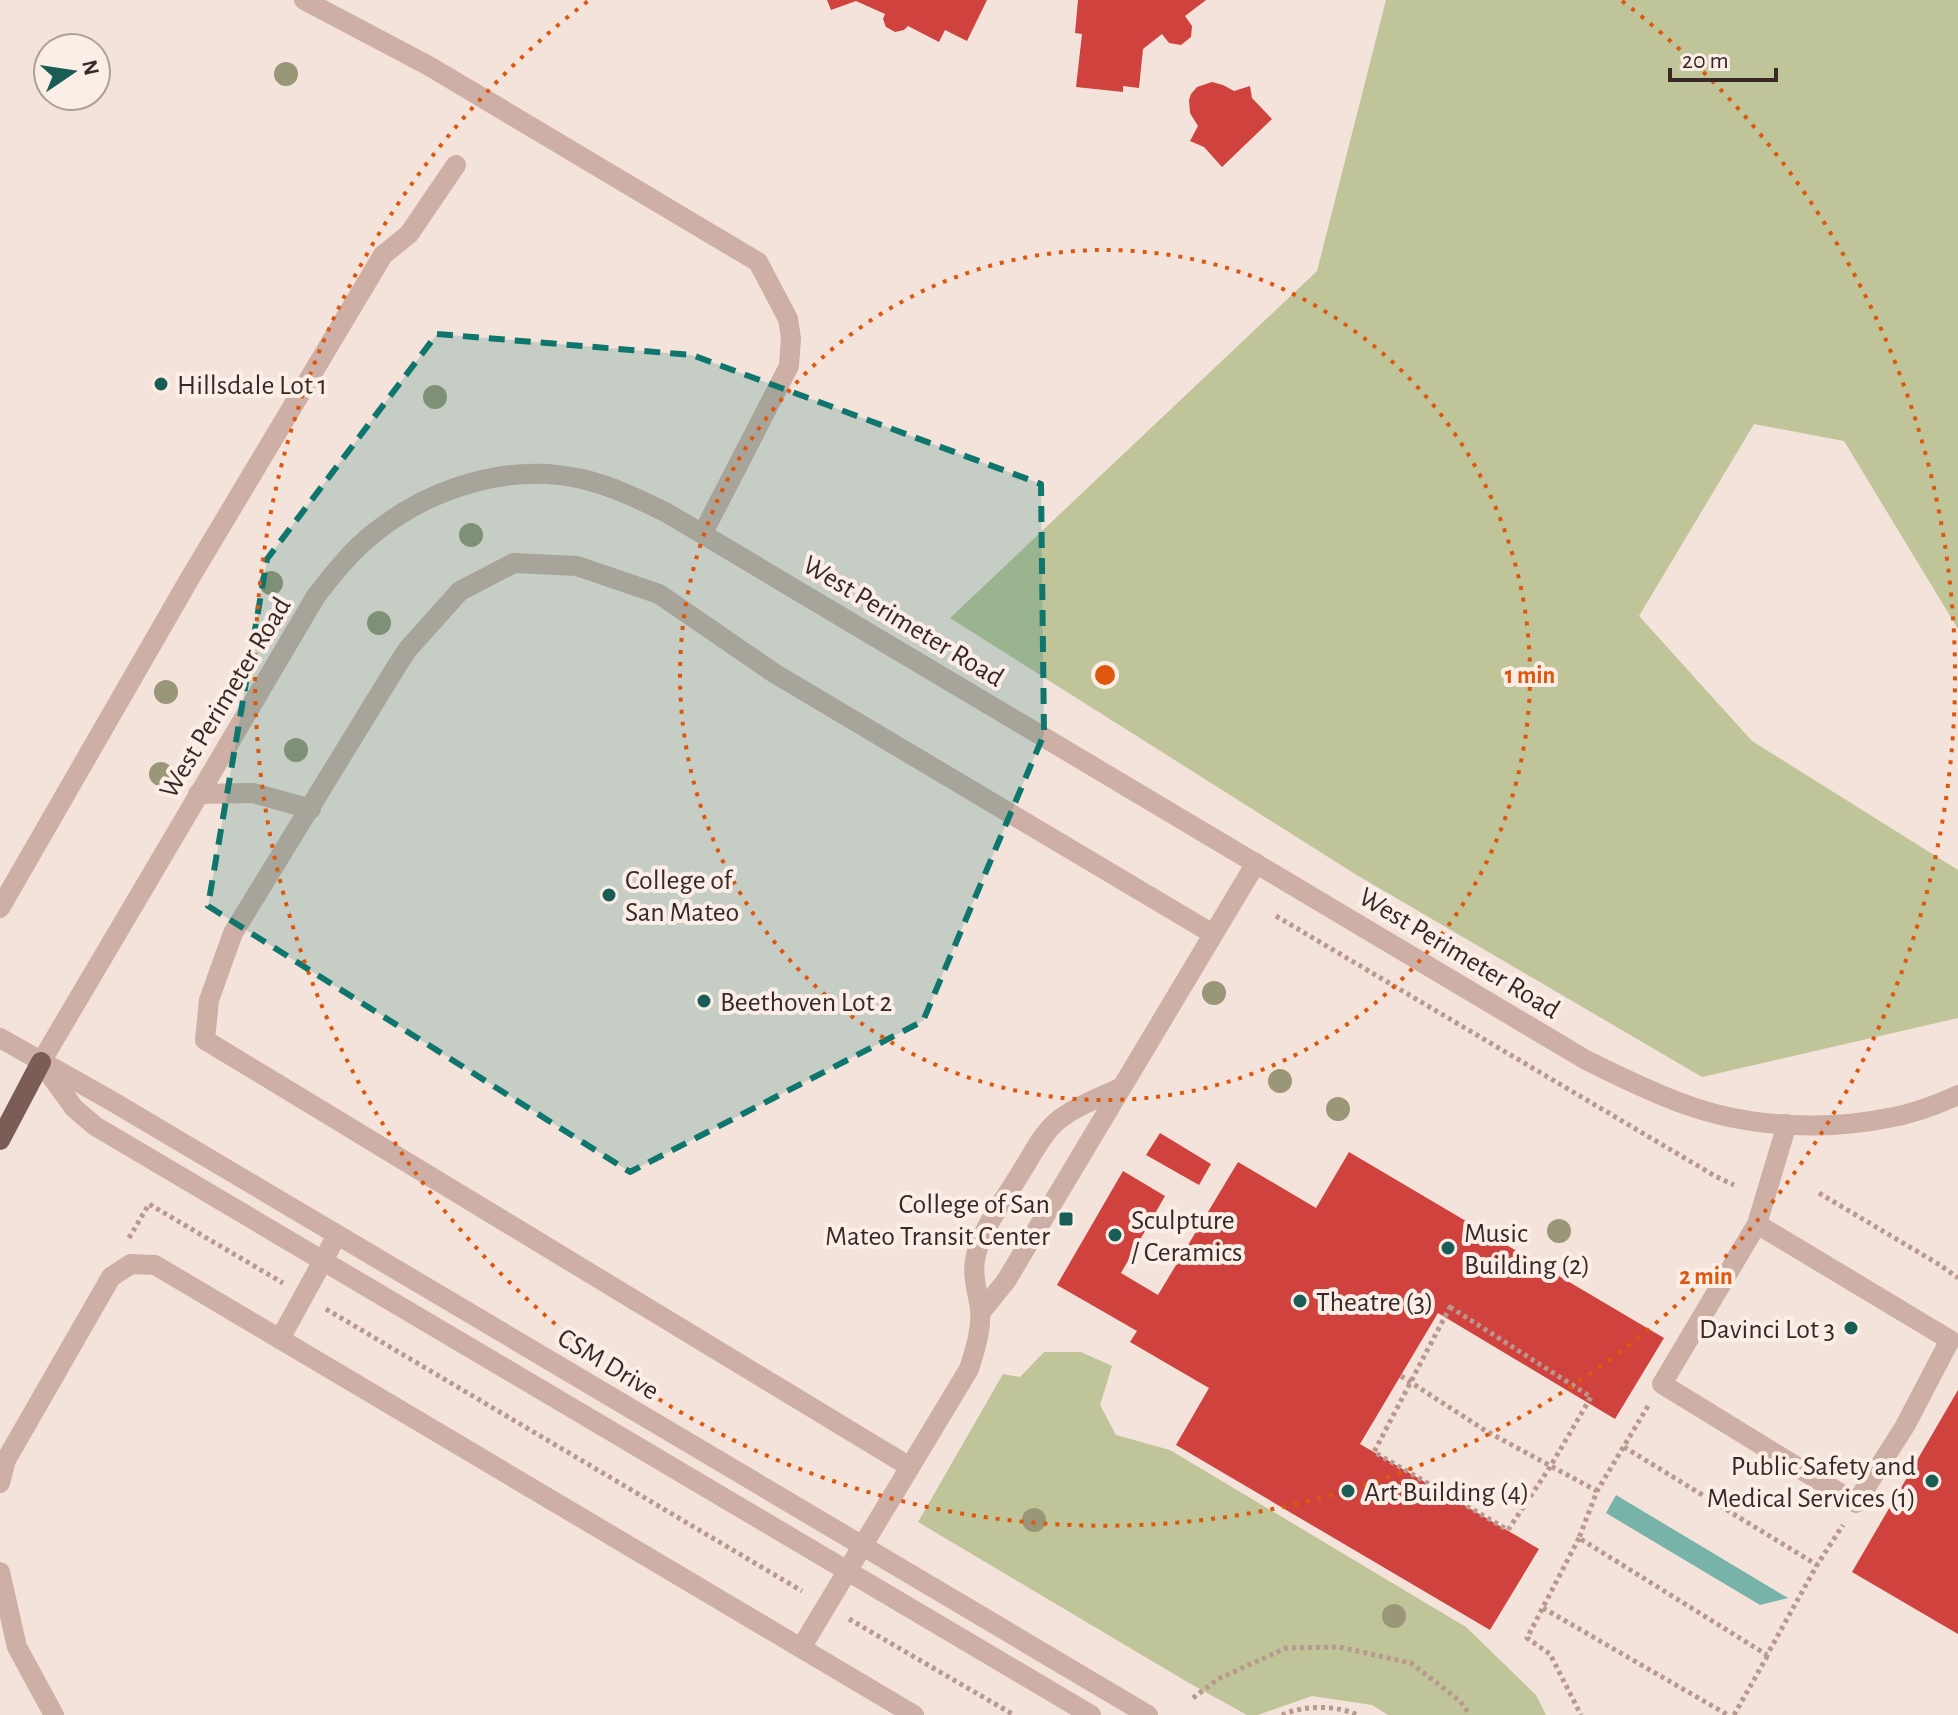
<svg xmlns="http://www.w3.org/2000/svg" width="1958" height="1715" font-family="'Alegreya Sans',sans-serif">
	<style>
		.green { fill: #bfc499 }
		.water { fill: #77b3a9 }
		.building { fill: #d0423d }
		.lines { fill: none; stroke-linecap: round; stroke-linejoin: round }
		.path { stroke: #b9998f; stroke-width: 5; stroke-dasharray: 4 4; stroke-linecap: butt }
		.minor { stroke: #cdafa5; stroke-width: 20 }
		.major { stroke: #7b5c57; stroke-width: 20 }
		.tree { fill: #9a9779 }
		.marked { fill: #0f766e; fill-opacity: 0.2; stroke: #0f766e; stroke-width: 6; stroke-dasharray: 16 10; stroke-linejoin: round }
		.ring { fill: none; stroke: #df570d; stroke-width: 4; stroke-dasharray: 4 8 }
		.poi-dot { fill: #195d54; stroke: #fbeee7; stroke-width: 3 }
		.labels { text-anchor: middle; stroke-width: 8; stroke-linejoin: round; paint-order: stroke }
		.poi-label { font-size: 28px; fill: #382927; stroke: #fbeee7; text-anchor: start }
		.street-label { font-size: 28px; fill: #382927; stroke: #fbeee7 }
		.centre { fill: #df570d; stroke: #fbeee7; stroke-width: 4 }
		.ring-label { font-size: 24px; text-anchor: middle; font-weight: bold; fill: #df570d; stroke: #fbeee7; stroke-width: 8; stroke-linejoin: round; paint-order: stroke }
	</style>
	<rect width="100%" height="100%" fill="#f4e3db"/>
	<g class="green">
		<polygon points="1386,0 1958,0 1958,629 1844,441 1754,424 1639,616 1752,741 1958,870 1958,1018 1702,1077 1355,874 950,618 1317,271"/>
		<polygon points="1044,1352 1081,1352 1112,1366 1100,1405 1116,1435 1170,1450 1466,1627 1536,1695 1546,1715 1388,1715 1372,1705 1312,1696 1258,1715 1247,1715 1189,1683 918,1522 1003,1374 1020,1377"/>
	</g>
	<polygon class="water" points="1616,1495 1788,1598 1760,1605 1606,1513"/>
	<g class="building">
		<polygon points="827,0 987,0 967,41 945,30 939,42 908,26 904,30 895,32 886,27 883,19 885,14 856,1 831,10"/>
		<polygon points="1078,0 1206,0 1185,16 1192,26 1191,37 1181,45 1169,43 1162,34 1143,49 1139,88 1123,86 1123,92 1076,87 1082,34 1075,33"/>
		<polygon points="1212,82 1223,85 1234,91 1250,86 1252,98 1272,119 1222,167 1204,147 1190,141 1198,126 1190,113 1189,100 1191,94 1197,87"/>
		<polygon points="1160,1133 1211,1164 1199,1185 1146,1155"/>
		<polygon points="1349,1152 1664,1338 1615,1419 1438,1313 1360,1444 1539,1549 1490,1630 1176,1445 1209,1388 1130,1342 1137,1331 1057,1285 1123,1171 1165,1196 1121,1273 1158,1295 1238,1162 1316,1208"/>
		<polygon points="1958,1390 1958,1634 1852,1572"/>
	</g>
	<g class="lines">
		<g class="path">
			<polyline points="1276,916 1715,1176 1734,1185"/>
			<polyline points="1819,1193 1940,1265 1958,1278"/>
			<polyline points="129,1238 149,1204 283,1283"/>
			<polygon points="1450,1307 1591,1397 1550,1467 1508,1530 1374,1452"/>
			<polyline points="326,1309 802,1591"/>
			<polyline points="1401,1376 1486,1431 1597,1491"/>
			<polyline points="1648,1406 1597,1491 1579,1538 1767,1655 1817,1565 1843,1525"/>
			<polyline points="1624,1447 1817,1565"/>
			<polyline points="1579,1538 1527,1638 1550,1654 1581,1715"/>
			<polyline points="1543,1608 1728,1715"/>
			<polyline points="849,1619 1014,1715"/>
			<polyline points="1193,1698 1218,1679 1286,1648 1339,1647 1411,1663 1460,1701 1470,1715"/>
			<path d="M 1282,1715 C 1304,1705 1336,1705 1358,1715"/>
			<polyline points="1734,1715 1769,1653"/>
		</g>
		<g class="minor">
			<polyline points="304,0 429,66 758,262 788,319 791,338 789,366 703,533"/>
			<polyline points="198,794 253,793 311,809"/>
			<polyline points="0,908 190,578 383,255 409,234 456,165"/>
			<polyline points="0,1038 110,1100 1148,1715"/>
			<path d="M 41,1062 L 316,596 C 334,573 352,550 374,533 C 430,488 510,462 582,479 C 612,486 639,499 667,513 L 1586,1060 C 1619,1076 1652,1093 1687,1105 C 1746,1127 1826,1131 1888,1118 C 1912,1114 1936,1105 1958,1095"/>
			<polyline points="45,1068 74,1108 95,1126 1091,1715"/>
			<polyline points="1757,1224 1950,1340 1905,1426 1856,1503 1662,1384 1757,1224 1787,1124"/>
			<polyline points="981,1312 1006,1281 1256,863"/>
			<polyline points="280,1339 337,1235"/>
			<polyline points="910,1467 205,1040 209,1000 233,933 398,664 408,649 460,591 514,563 577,566 659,594 774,673 1213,934"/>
			<polyline points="0,1483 6,1460 111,1277 131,1264 155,1265 914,1715"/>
			<polyline points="0,1572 17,1647 54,1715"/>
			<path d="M 801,1648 L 969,1369 C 975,1350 982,1329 980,1309 C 978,1293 972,1277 975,1260 C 979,1232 1005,1199 1020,1174 C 1031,1157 1040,1137 1055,1123 C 1073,1107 1099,1098 1120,1088"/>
		</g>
		<polyline class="major" points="0,1140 41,1062"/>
	</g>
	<g class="tree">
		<circle cx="286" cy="74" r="12"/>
		<circle cx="435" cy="397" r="12"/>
		<circle cx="471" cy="535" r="12"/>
		<circle cx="271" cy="583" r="12"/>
		<circle cx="379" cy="623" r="12"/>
		<circle cx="166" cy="692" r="12"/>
		<circle cx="296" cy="750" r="12"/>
		<circle cx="161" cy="774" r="12"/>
		<circle cx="1214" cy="993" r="12"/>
		<circle cx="1280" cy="1081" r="12"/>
		<circle cx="1338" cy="1109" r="12"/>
		<circle cx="1559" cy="1231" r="12"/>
		<circle cx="1034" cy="1520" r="12"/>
		<circle cx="1394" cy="1616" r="12"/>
	</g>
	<path class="marked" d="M 437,334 L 692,355 L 1041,484 L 1044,734 L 923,1021 L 630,1172 L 208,906 L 267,559 Z"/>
	<g class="ring">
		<circle cx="1105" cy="675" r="425"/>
		<path d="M1622 1A850 850 0 1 1 588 1"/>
	</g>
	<g class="poi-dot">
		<circle cx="161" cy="384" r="8"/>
		<circle cx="609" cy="895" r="8"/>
		<circle cx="704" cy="1001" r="8"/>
		<rect x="1058" y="1211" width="16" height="16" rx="4"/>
		<circle cx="1115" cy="1235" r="8"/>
		<circle cx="1448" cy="1248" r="8"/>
		<circle cx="1300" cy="1301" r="8"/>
		<circle cx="1851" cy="1328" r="8"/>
		<circle cx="1932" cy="1481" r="8"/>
		<circle cx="1348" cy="1491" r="8"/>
	</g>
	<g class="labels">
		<g class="poi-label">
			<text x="177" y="394">Hillsdale Lot 1</text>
			<text x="625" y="889">College of<tspan x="625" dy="32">San Mateo</tspan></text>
			<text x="720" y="1011">Beethoven Lot 2</text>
			<text x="1050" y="1213" text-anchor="end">College of San<tspan x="1050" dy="32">Mateo Transit Center</tspan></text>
			<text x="1131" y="1229">Sculpture<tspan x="1131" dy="32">/ Ceramics</tspan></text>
			<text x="1464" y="1242">Music<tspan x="1464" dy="32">Building (2)</tspan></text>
			<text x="1316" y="1311">Theatre (3)</text>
			<text x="1835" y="1338" text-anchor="end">Davinci Lot 3</text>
			<text x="1916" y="1475" text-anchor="end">Public Safety and<tspan x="1916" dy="32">Medical Services (1)</tspan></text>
			<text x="1364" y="1501">Art Building (4)</text>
		</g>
		<g class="street-label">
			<text transform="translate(904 620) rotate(31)" y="10">West Perimeter Road</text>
			<text transform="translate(224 697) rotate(-59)" y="10">West Perimeter Road</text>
			<text transform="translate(1460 952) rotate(31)" y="10">West Perimeter Road</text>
			<text transform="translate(609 1363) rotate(31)" y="10">CSM Drive</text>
		</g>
	</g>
	<circle cx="1105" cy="675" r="12" class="centre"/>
	<g class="ring-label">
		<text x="1530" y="683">1 min</text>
		<text x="1706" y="1284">2 min</text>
	</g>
	<g transform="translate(72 72) rotate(77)"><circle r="38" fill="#fbeee7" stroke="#ad9f9a" stroke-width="2"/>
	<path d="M0-6L14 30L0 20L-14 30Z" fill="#195d54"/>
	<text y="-12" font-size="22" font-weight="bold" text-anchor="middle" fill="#382927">N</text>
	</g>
	<path d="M1670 68v12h106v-12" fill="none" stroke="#382927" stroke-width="4"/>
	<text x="1682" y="68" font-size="24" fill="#382927" stroke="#fbeee7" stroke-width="6" paint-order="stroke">20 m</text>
</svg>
